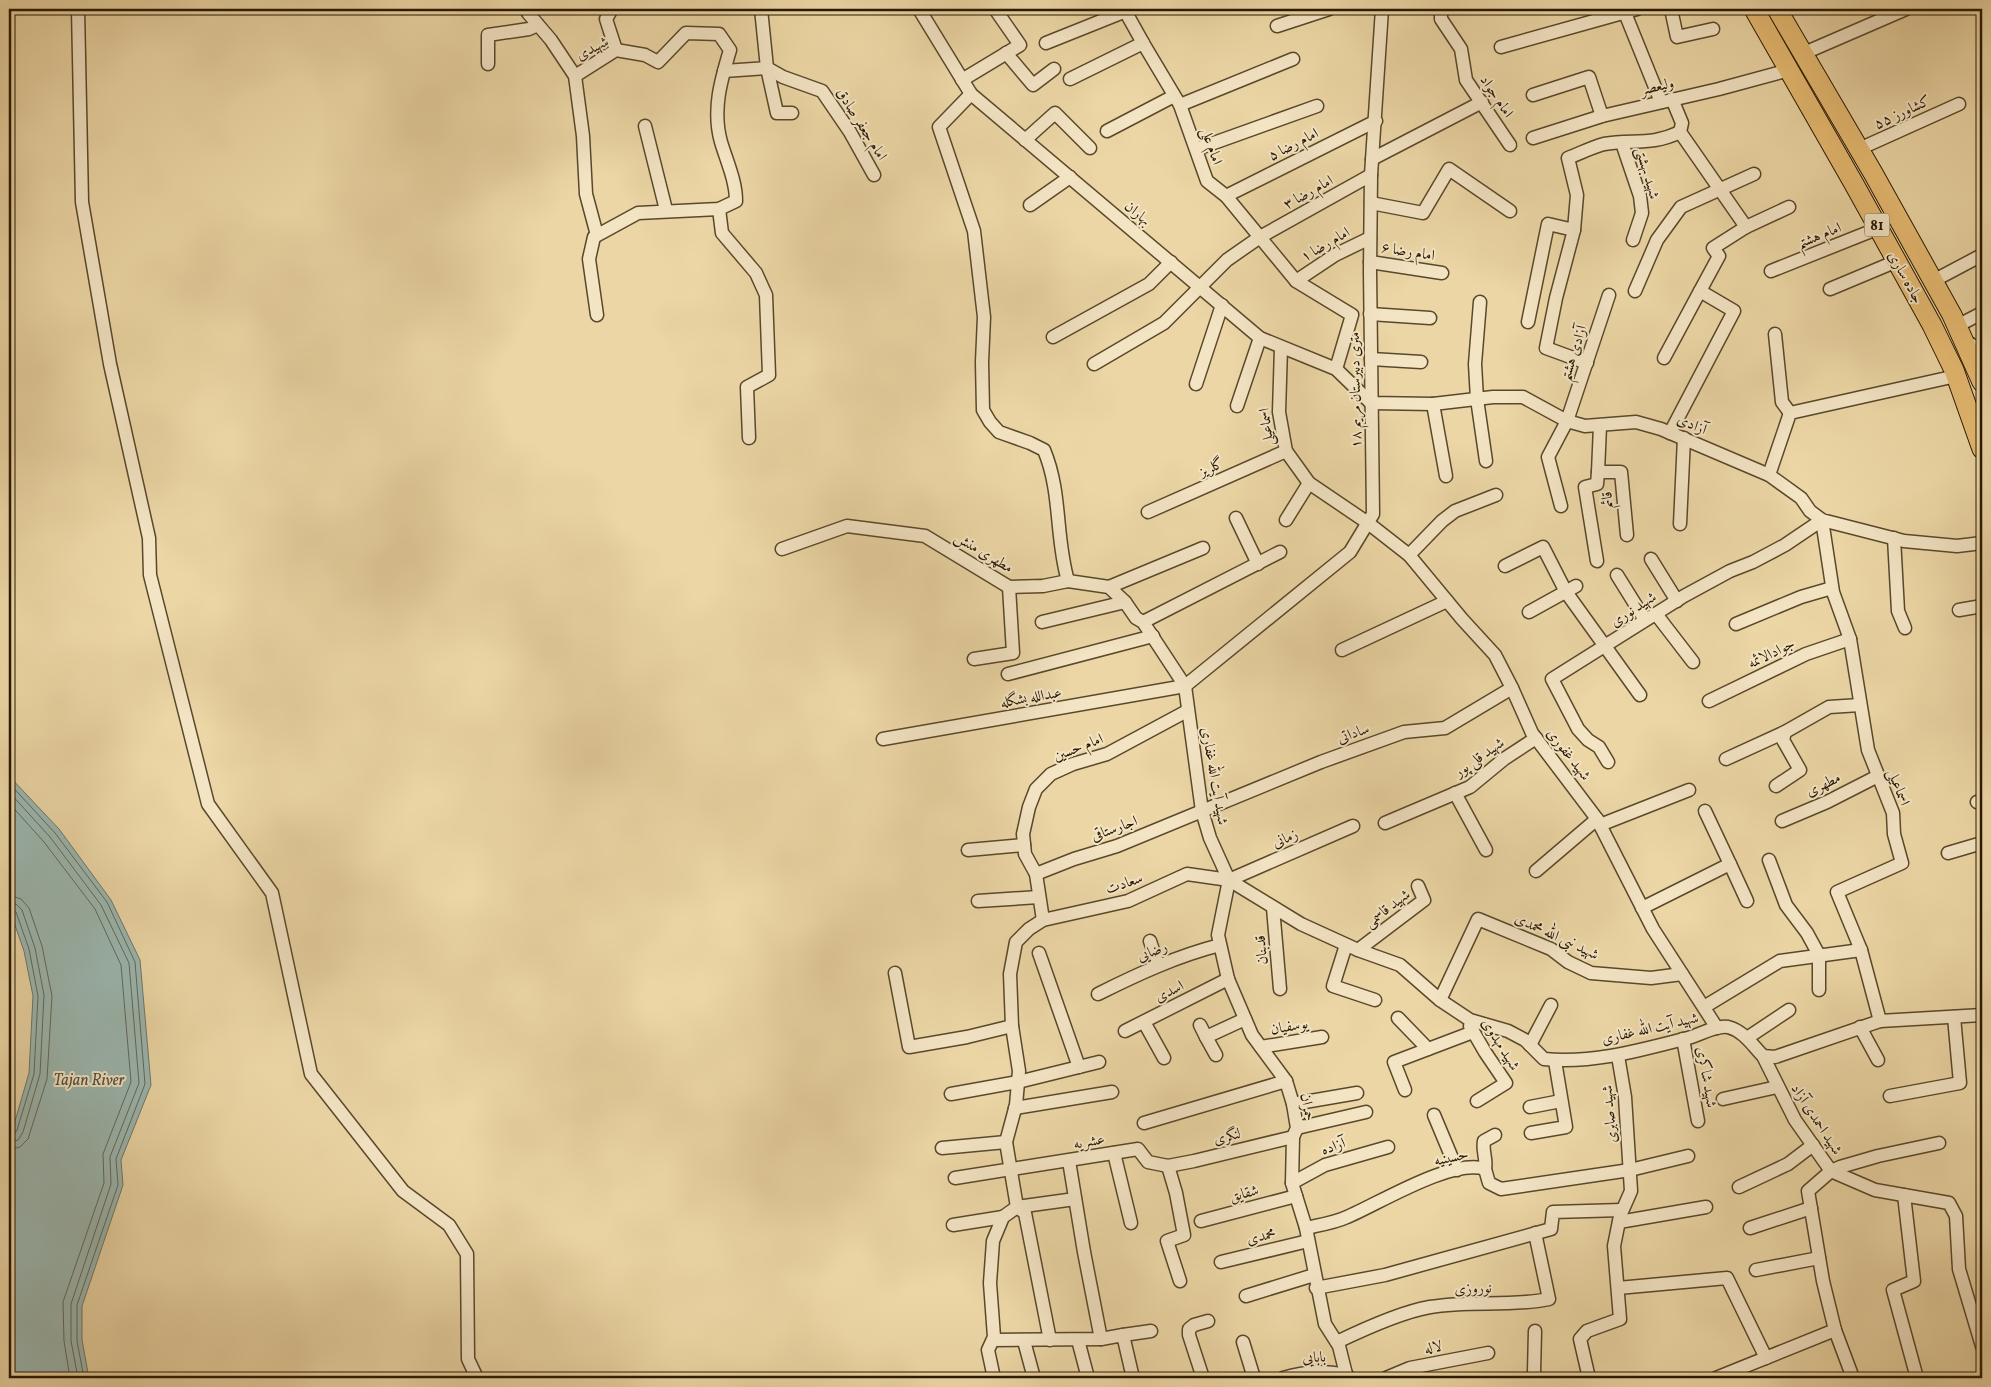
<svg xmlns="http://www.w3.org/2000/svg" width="1991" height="1387" font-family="Vollkorn,Amiri,serif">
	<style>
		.water { fill: #9bb7b0; stroke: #6d776b }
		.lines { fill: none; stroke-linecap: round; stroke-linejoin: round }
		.shore { stroke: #62685a; stroke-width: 1 }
		.minor-casing { stroke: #59482c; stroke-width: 15 }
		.highway-casing { stroke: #281803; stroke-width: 21 }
		.minor { stroke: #f3e4c4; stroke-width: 12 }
		.highway { stroke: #e6bb72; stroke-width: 19 }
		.labels { text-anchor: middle; stroke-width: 4; stroke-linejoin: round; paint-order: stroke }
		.shield { fill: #f3e4c4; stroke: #65553d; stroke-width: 1 }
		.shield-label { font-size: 14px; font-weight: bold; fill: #281803 }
		.street-label { font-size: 15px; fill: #281803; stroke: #f3e4c4 }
		.water-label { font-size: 16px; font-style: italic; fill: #505040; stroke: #f3e4c4 }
	</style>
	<rect width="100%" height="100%" fill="#ecd6a5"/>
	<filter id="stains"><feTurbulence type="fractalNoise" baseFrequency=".004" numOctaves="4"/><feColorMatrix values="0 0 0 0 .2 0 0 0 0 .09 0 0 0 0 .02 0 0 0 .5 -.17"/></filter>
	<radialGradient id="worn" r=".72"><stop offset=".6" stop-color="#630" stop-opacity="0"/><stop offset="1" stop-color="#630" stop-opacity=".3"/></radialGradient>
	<polygon class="water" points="9,776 59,829 111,900 140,960 151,1085 121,1160 123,1185 82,1306 82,1340 89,1378 9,1378 9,1135 13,1128 29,1073 33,996 24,951 9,908"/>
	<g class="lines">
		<g class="shore">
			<polyline points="9,783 55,833 107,902 135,962 145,1084 116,1159 118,1185 77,1305 77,1341 84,1378"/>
			<polyline points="9,792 50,837 101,905 129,963 139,1083 110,1157 111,1184 71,1304 71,1341 78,1378"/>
			<polyline points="9,803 44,842 95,909 121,965 131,1082 103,1154 104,1183 63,1302 64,1341 70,1378"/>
			<polyline points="9,895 21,899 29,908 42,946 52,996 47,1079 28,1139 20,1147 9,1150"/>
			<polyline points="9,903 16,904 22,910 35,948 44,995 40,1074 23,1132 18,1140 9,1143"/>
			<polyline points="9,909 16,912 29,949 38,996 34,1074 17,1130 14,1135 9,1136"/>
		</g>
		<defs>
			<g id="minor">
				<polyline points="78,9 82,202 110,364 149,538 150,575 208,804 272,893 311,1074 403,1191 449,1225 467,1254 468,1359 477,1378"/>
				<polyline points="529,9 528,13 551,40 575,76 583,136 586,194 597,235"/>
				<polyline points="612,9 606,19 616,50"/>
				<polyline points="919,9 971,94 1260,338 1336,369 1371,403 1433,404 1493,397 1523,397 1567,421 1585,426 1636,422 1661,429 1769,475 1801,498 1810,511 1822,520 1904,541 1957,546 1982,543"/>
				<polyline points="1124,9 1143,43 1180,105 1207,181 1226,196 1296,281 1352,315 1336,369"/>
				<polyline points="1441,9 1441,19 1461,49 1466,80 1510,145"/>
				<polyline points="1671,9 1677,37 1713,29"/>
				<polyline points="1625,13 1661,102"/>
				<polyline points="1277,26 1329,9"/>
				<polyline points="1046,43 1126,11"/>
				<polyline points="1501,47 1637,9"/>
				<polyline points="1006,53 1033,85 1054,69"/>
				<polyline points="1802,54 1906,9"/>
				<polyline points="488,64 488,35 529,29 538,25"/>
				<polyline points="767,68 783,77 822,91 850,132 874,175"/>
				<polyline points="767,68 777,113 792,113"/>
				<polyline points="724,71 767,68 761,9"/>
				<path d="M 575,76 L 616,50 L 645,55 L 658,62 L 686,33 L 719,34 L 730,50 C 721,80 712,110 721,142 C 727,162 736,181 736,201 L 719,209 L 638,213 L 594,237 L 589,259 L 597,315"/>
				<polyline points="1070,79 1143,43"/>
				<polyline points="962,80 1020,45 995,9"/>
				<path d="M 971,94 L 939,127 L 974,231 L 984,317 L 982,362 L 983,410 L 990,422 L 999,432 L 1030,443 L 1044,450 C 1062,493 1055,537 1068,581"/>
				<polyline points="1533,95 1589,77 1602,116"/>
				<polyline points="1180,105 1293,59"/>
				<polyline points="645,126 666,210"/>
				<polyline points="1107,131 1174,96"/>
				<polyline points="1533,138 1602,116 1719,89 1789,70"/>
				<polyline points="1025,140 1055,113 1090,148"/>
				<polyline points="1622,143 1640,196 1642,213 1633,240"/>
				<polyline points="1197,149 1317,106"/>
				<polyline points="1859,149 1959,104"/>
				<polyline points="1372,159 1482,102"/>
				<polyline points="1226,196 1376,121"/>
				<polyline points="1371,203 1423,213 1449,169 1510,211"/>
				<polyline points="1030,205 1070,177"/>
				<polyline points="719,209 722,233 756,273 766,295 769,375 747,387 749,438"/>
				<polyline points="1746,227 1789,207"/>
				<polyline points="1370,262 1442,273"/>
				<polyline points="1771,271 1879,228"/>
				<polyline points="1296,281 1335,255 1370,238"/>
				<polyline points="1933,281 1982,255"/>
				<polyline points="1830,289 1897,261"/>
				<polyline points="1635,291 1657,240 1681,207 1754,174"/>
				<polyline points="1480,302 1475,364 1477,399 1486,461"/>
				<polyline points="1370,314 1430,318"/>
				<polyline points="1528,322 1548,224 1574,230"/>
				<polyline points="1957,326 1982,313"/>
				<polyline points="1775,334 1782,402 1790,413"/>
				<polyline points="1053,337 1149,284 1171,262"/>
				<polyline points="1964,340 1982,351"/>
				<polyline points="1281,348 1279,412 1286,451 1309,483 1368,523 1409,555 1462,619 1495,655 1512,688 1532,733 1597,819 1653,929 1717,1028"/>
				<polyline points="1664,358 1700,291"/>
				<polyline points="1371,359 1421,362"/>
				<path d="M 1587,363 L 1546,348 L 1556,298 L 1574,230 L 1577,195 L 1568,158 C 1579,154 1592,147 1604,144 C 1633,139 1651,146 1680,132"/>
				<polyline points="1094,364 1164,323 1227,260 1260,237 1371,175"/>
				<polyline points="1196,384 1222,305"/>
				<polyline points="1433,404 1446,476"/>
				<polyline points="1237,406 1260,338"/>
				<polyline points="1600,426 1598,472 1621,472 1627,535"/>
				<polyline points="1670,433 1734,311 1700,291 1719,256 1713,248 1746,227 1680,132 1682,123 1672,99"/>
				<polyline points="1769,475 1790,413 1956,376"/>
				<polyline points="1561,506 1548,457 1567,421 1609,295"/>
				<polyline points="1148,512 1286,451"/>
				<polyline points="1236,518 1258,564"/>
				<polyline points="1286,520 1309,483"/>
				<polyline points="1680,524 1684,438"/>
				<polyline points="1894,538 1898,611 1905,628"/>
				<path d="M 782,549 L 847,526 L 925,536 L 1009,587 L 1043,586 L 1068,581 L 1109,587 L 1125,602 L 1136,618 L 1143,622 L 1185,686 L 1202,811 L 1210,838 L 1229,880 L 1301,924 L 1358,950 L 1400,965 L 1440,1000 L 1470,1020 L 1508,1031 L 1525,1040 L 1544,1059 C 1593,1064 1641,1050 1688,1038 C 1700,1035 1715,1025 1728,1027 C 1744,1031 1753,1046 1763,1056 L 1775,1057 L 1880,1021 L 1982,1015"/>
				<polyline points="1409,555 1442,521 1455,511 1496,495"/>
				<polyline points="1651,559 1677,601"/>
				<polyline points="1597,561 1585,487 1597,484 1598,472"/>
				<polyline points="1505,566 1543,547 1566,592 1640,695"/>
				<polyline points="1617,575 1645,620"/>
				<polyline points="1109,587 1203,548"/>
				<polyline points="1959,610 1982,606"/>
				<polyline points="1529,612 1576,586"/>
				<polyline points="1656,614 1693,662"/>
				<polyline points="1042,622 1125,602"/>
				<polyline points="1143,622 1280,552"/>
				<polyline points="1736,624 1801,597 1832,588"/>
				<polyline points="1342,650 1447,601"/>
				<polyline points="974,659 1013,653 1009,587"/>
				<polyline points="1008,674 1153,636"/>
				<polyline points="1709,701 1806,654 1850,639"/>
				<polyline points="883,739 1185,686 1350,552 1373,514 1370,271 1371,175 1382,9"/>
				<polyline points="1726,759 1785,732"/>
				<polyline points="1608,762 1599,747 1588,740 1578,729 1552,679 1684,596 1730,571 1753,562 1785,545 1822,520 1833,592 1850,639 1868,750 1893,813 1894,834 1902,863 1837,892 1861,950 1880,1021"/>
				<polyline points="1776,786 1800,770 1783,740 1785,732 1829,707 1860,705"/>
				<polyline points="1455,793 1486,850"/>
				<polyline points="1977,802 1982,800"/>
				<polyline points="1782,821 1827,802 1878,776"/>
				<polyline points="1385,823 1470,787 1504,759 1536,738"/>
				<polyline points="1600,825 1689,790"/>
				<polyline points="968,850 1024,845"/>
				<polyline points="1948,853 1982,843"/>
				<polyline points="1769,860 1786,905 1807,933 1819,955 1819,990"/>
				<polyline points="1730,864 1747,901"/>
				<polyline points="1536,871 1597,819"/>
				<polyline points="1036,874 1074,859 1117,846 1321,762 1404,732 1445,728 1512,688"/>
				<polyline points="1229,880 1218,935 1228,979 1252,1035 1286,1081 1293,1104 1297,1128 1293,1137 1292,1183 1306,1228 1325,1324 1339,1346 1347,1378"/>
				<polyline points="1229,880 1353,826"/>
				<polyline points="978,901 1039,897"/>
				<polyline points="1273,908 1280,989"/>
				<polyline points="1642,908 1730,864 1705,811"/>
				<polyline points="1043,920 1036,874 1025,854 1023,834 1029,807 1036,789 1051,774 1073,764 1107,754 1187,711"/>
				<polyline points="1150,941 1158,965"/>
				<polyline points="1346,945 1333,986 1375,1000"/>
				<polyline points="1358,950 1424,900 1418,886"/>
				<polyline points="1039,953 1079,1067"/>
				<polyline points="895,973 909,1047 967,1037 1012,1026"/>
				<path d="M 1098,994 C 1138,974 1177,956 1220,945"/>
				<polyline points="1440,1000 1478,919 1551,949 1568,962 1591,973 1651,978 1682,974"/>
				<polyline points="1704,1007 1780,961 1861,950"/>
				<polyline points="1398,1018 1428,1049"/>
				<polyline points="1144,1022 1164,1058"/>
				<polyline points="1200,1025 1206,1037"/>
				<polyline points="1470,1026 1485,1052 1506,1083 1477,1101"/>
				<polyline points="1860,1027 1878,1060"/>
				<polyline points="1125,1031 1228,979"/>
				<polyline points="1747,1038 1789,1010"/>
				<polyline points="1683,1039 1698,1121"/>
				<polyline points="1530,1045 1551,1005"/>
				<polyline points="1261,1047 1322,1037"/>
				<polyline points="1216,1055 1206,1037 1245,1019"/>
				<polyline points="1763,1056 1795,1120 1831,1171 1875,1190 1949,1203 1956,1216 1959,1269 1982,1346"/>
				<polyline points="1405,1090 1394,1062 1473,1032"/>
				<polyline points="951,1094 1018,1082 1099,1062"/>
				<polyline points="1890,1096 1960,1083 1954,1017"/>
				<polyline points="1723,1099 1777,1087"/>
				<polyline points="1293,1104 1357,1093"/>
				<polyline points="1530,1107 1561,1101"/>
				<polyline points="1015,1108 1112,1092"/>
				<polyline points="1434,1115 1457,1170"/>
				<polyline points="1144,1123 1286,1081"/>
				<polyline points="1297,1128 1366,1112"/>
				<polyline points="1531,1133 1566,1127 1555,1061"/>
				<polyline points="942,1148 1006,1142"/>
				<polyline points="1114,1153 1131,1223"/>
				<polyline points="1069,1161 1084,1252 1101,1339"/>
				<polyline points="1168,1166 1176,1193 1184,1235 1167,1241 1180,1281"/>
				<path d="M 1485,1169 C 1487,1159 1482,1151 1484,1141 L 1495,1135"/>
				<polyline points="955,1178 1138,1149 1148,1162 1168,1166 1194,1161 1293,1137"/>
				<polyline points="1292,1183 1325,1165 1388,1147"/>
				<polyline points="1739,1187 1788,1164 1813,1145"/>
				<polyline points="1904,1195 1914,1281 1893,1290 1917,1378"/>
				<polyline points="1017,1207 1025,1213 1050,1340"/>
				<polyline points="1017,1207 1075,1199"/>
				<polyline points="1201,1221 1296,1196"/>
				<polyline points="1619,1222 1706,1207"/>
				<polyline points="953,1225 1003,1217"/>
				<path d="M 1306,1228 C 1319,1225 1334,1223 1347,1217 C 1380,1203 1452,1158 1485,1169 L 1489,1183 L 1501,1189 L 1630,1170 L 1688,1156"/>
				<polyline points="1750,1228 1811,1208"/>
				<polyline points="1221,1262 1308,1241"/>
				<polyline points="1756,1270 1819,1258"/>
				<polyline points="1316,1288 1385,1275 1551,1229 1553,1212 1622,1210"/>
				<polyline points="1618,1288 1727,1278 1766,1358"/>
				<polyline points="1246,1296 1314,1275"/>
				<polyline points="1535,1331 1534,1372 1536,1378"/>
				<polyline points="1123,1335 1151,1331"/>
				<polyline points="993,1340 1101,1339 1123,1335 1133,1378"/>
				<polyline points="1078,1340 1088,1378"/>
				<polyline points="1024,1341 1034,1378"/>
				<polyline points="1243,1342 1254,1378"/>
				<path d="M 1337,1342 C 1364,1329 1401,1312 1430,1307 C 1470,1300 1510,1307 1549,1299 L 1535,1233"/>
				<polyline points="994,1378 988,1350 994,1337 990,1283 993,1241 1003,1217 1017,1207 1006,1142 1016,1105 1019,1071 1012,1026 1010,974 1016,942 1029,929 1043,920 1128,901 1187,874 1229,880"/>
				<polyline points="1203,1378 1189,1335 1189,1329 1194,1325 1208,1321"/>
				<path d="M 1283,1378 C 1308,1371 1321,1370 1347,1375"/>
				<polyline points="1386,1378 1410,1368 1488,1353"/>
				<polyline points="1589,1378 1580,1339 1587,1331 1620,1319 1614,1246 1620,1216 1631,1191 1625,1097 1618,1056"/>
				<polyline points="1716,1378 1835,1330"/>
				<polyline points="1853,1378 1835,1330 1823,1281 1808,1191 1831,1171 1840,1167 1878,1156 1939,1143"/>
			</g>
			<g id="highway">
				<polyline points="1754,9 1854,184 1932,325 1954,370 1982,449"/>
				<polyline points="1777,9 1873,173 1952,315 1982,382"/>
			</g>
		</defs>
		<use href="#minor" class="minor-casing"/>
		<use href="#highway" class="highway-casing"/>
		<use href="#minor" class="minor"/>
		<use href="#highway" class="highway"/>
	</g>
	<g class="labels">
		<rect class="shield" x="1864.5" y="213.5" width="25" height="23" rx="4"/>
		<g class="shield-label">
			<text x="1877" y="230">81</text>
		</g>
		<g class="street-label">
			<text transform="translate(592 48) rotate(-28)" y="5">شهیدی</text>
			<text transform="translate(1657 86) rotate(-13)" y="5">ولیعصر</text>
			<text transform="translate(1497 96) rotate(56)" y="5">امام جواد</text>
			<text transform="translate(1902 112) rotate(-25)" y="5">کشاورز ۵۵</text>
			<text transform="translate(862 124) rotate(58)" y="5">امام جعفر صادق</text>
			<text transform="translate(1293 144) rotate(-27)" y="5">امام رضا ۵</text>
			<text transform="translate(1212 146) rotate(71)" y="5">امام علی</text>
			<text transform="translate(1648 173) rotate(74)" y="5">شهید بهشتی</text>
			<text transform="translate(1308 192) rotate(-29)" y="5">امام رضا ۳</text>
			<text transform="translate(1138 213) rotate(40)" y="5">بهاران</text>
			<text transform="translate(1819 235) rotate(-22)" y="5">امام هشتم</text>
			<text transform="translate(1325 244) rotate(-30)" y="5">امام رضا ۱</text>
			<text transform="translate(1408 251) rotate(9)" y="5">امام رضا ۶</text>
			<text transform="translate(1906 277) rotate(61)" y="5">جاده ساری</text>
			<text transform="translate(1573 353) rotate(-72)" y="5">آزادی هشتم</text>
			<text transform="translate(1355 390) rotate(-91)" y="5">۱۸ متری دبیرستان مریم</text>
			<text transform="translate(1692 424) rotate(23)" y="5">آزادی</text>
			<text transform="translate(1266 427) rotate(-97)" y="5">اسماعیلی</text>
			<text transform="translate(1211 467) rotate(-24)" y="5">گلریز</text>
			<text transform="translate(1607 500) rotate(-95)" y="5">قائم</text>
			<text transform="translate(984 552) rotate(31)" y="5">مطهری منش</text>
			<text transform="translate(1633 609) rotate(-33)" y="5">شهید نوری</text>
			<text transform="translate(1771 653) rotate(-26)" y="5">جوادالائمه</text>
			<text transform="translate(1031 697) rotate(-10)" y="5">عبدالله بشگله</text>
			<text transform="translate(1353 733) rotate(-20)" y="5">ساداتی</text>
			<text transform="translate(1078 747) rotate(-21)" y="5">امام حسین</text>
			<text transform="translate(1569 754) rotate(52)" y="5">شهید غفوری</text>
			<text transform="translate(1479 757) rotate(-35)" y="5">شهید قلی پور</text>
			<text transform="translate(1215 776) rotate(80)" y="5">شهید آیت الله غفاری</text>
			<text transform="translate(1823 784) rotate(-26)" y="5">مطهری</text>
			<text transform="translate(1899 787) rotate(69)" y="5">اسماعیلی</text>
			<text transform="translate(1114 828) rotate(-20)" y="5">اجارستاقی</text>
			<text transform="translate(1285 838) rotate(-23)" y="5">زمانی</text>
			<text transform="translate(1124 883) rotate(-19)" y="5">سعادت</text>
			<text transform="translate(1387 908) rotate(-37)" y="5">شهید قاسمی</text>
			<text transform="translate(1557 936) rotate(25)" y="5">شهید نبی الله محمدی</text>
			<text transform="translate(1261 950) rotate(-95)" y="5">قدبنان</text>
			<text transform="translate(1152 951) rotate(-21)" y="5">رضایی</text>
			<text transform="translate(1169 991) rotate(-27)" y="5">اسدی</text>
			<text transform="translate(1289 1026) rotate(-10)" y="5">یوسفیان</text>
			<text transform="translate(1650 1028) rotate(-13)" y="5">شهید آیت الله غفاری</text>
			<text transform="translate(1501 1044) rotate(58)" y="5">شهید مهدوی</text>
			<text transform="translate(1707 1077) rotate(80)" y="5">شهید شاکری</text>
			<text transform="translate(1308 1107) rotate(80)" y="5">چمران</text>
			<text transform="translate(1609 1114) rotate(-95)" y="5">شهید صابری</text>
			<text transform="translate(1817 1119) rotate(57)" y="5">شهید احمدی آزاد</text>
			<text transform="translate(1227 1136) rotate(-14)" y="5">لنگری</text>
			<text transform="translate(1089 1141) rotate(-10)" y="5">عشریه</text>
			<text transform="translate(1333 1146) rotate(-19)" y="5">آزاده</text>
			<text transform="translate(1451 1157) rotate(-12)" y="5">حسینیه</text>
			<text transform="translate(1244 1193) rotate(-15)" y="5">شقایق</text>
			<text transform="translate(1261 1236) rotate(-13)" y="5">محمدی</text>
			<text transform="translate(1473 1288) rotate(-2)" y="5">نوروزی</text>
			<text transform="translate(1433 1347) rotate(-11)" y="5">لاله</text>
			<text transform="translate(1314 1357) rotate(-3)" y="5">بابایی</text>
		</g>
		<g class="water-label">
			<text x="89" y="1085">Tajan River</text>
		</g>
	</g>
	<rect width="1991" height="1387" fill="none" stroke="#ecd6a5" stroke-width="30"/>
	<rect x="10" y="10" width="1971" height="1367" fill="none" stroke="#281803" stroke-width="2.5"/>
	<rect x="15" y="15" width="1961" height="1357" fill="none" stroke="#281803"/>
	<rect width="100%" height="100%" filter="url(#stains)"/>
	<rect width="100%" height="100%" fill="url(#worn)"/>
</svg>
